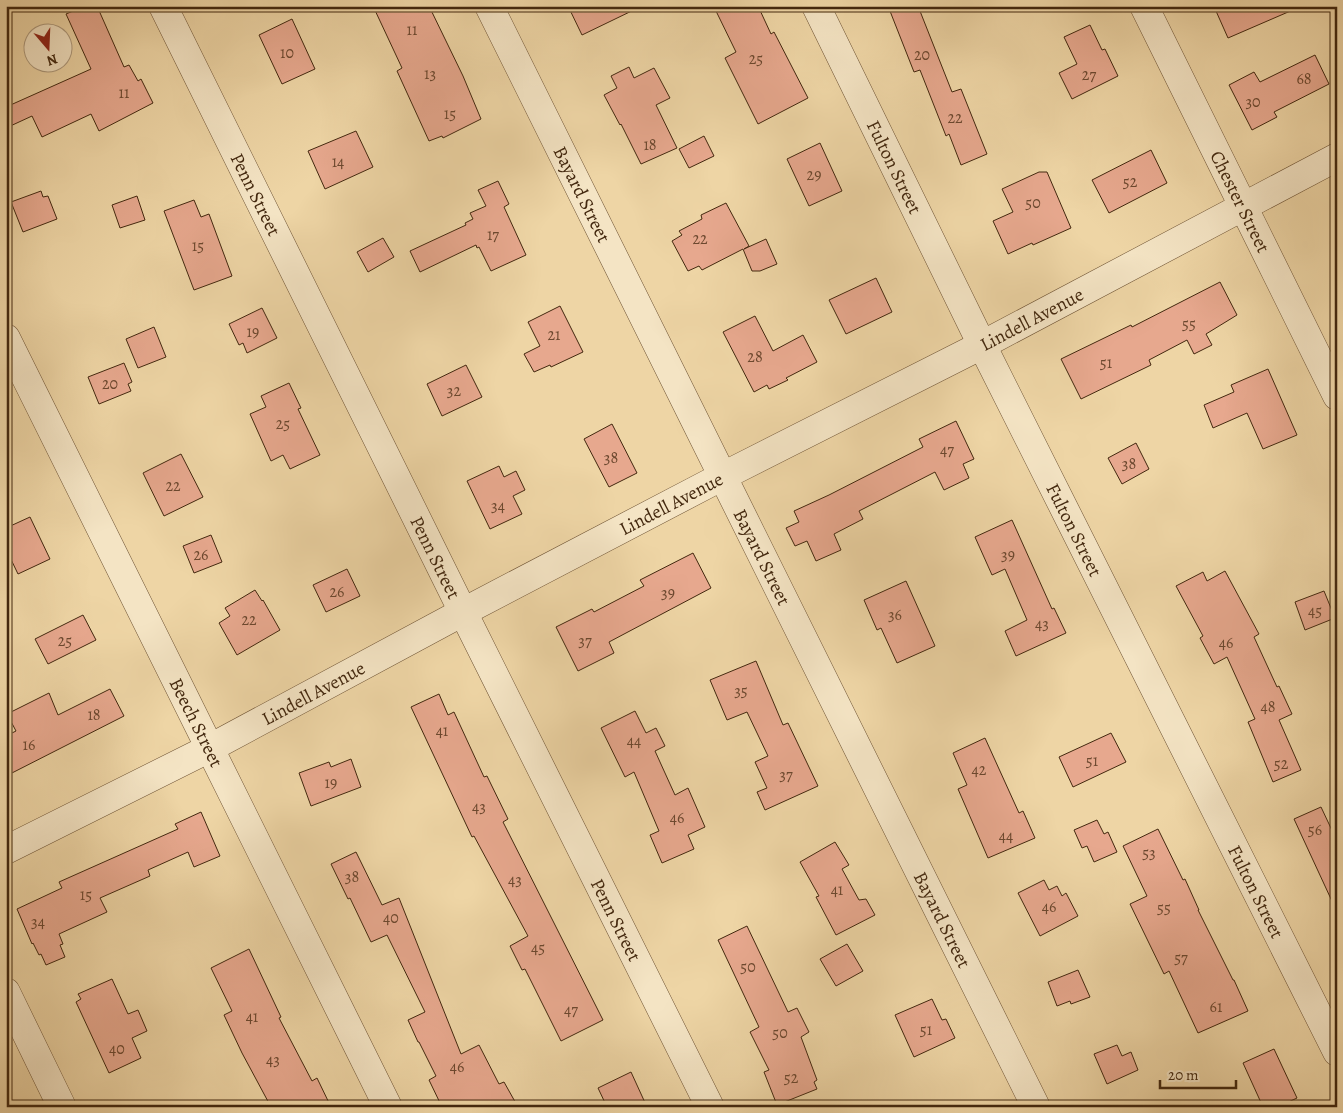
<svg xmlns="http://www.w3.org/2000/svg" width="1343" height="1113" font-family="Alegreya,serif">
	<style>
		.building { fill: #e7a88e; stroke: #43280f }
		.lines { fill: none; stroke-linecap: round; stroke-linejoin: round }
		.street-casing { stroke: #6e5334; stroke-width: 29 }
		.street { stroke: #f4e4c4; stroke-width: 28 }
		.labels { text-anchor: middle; stroke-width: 4.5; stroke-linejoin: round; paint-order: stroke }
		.number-label { font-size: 16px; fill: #6c482f }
		.street-label { font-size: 19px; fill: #43280f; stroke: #f4e4c4 }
	</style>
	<rect width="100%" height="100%" fill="#eed5a5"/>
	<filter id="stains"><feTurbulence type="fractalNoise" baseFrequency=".004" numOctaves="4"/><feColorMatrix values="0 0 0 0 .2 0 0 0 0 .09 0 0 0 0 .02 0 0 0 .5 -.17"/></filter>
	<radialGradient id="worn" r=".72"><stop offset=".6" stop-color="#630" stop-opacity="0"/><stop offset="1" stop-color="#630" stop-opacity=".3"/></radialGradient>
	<g class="building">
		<polygon points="85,6 97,6 124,67 129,65 138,81 141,79 153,103 99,131 91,114 42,137 32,116 6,128 6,107 91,69 66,14"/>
		<polygon points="373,6 429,6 463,76 481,119 443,138 442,136 429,141 397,71 402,68"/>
		<polygon points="568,6 642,6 582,35"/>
		<polygon points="727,6 758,6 771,34 774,32 808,98 758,124 725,58 736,52 716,11"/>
		<polygon points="888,6 918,6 952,92 961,89 987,154 961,165 949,134 946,136 920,70 914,72"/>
		<polygon points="1226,6 1302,6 1228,38 1216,11"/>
		<polygon points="292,19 315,69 282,84 259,35"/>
		<polygon points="1090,25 1102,50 1105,49 1118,76 1072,99 1059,73 1077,64 1064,37"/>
		<polygon points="1315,55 1329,84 1274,112 1277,117 1252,130 1229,85 1254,72 1260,82"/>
		<polygon points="629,67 634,78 654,68 670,98 656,105 677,148 641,164 621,124 620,125 604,95 617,88 611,76"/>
		<polygon points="356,131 373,167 325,189 308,151"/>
		<polygon points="704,136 714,156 689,168 679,149"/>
		<polygon points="820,143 842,191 809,206 787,159"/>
		<polygon points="1151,150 1167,183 1109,213 1092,180"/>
		<polygon points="1039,172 1047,172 1071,228 1033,245 1032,243 1008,254 993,221 1013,212 1002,189"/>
		<polygon points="498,181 509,204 504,207 526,255 491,271 479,247 477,248 476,245 420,272 410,251 466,225 465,223 473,219 470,213 486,206 478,190"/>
		<polygon points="41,191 43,197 48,196 57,219 23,232 11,202"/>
		<polygon points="137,196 145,220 120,228 112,205"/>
		<polygon points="194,200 201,217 209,214 232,276 194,290 164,211"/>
		<polygon points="726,203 749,246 744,249 766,239 777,264 760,271 752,271 743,249 702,270 699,266 688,271 672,241 682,235 679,231 702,219 701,215"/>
		<polygon points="383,238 394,257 368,272 357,252"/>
		<polygon points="876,278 892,312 846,334 829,300"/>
		<polygon points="1220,282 1237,315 1206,334 1212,345 1194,354 1187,340 1149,360 1151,365 1081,399 1061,359 1131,325 1132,327"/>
		<polygon points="560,306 583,352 551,367 550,365 534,372 524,354 540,346 528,322"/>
		<polygon points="262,308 277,338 247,353 243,343 239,345 229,324"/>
		<polygon points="755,316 773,351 803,335 817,362 786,378 788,380 769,389 767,385 754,392 723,332"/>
		<polygon points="154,327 166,357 138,368 126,339"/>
		<polygon points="124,363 132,382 128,384 131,391 99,404 88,377"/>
		<polygon points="466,365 482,397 442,416 427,384"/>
		<polygon points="1268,369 1297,435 1263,449 1247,413 1213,428 1204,405 1234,392 1231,385"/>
		<polygon points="289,383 301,408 298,409 320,455 290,469 283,455 271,461 250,414 266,407 261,396"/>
		<polygon points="956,421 974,459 963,464 969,478 944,490 935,472 859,511 863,519 834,534 841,550 816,561 807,541 795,546 786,528 799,522 794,511 829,495 923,447 919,439"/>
		<polygon points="612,424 637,473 609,487 584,439"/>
		<polygon points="1136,443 1149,469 1122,484 1108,458"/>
		<polygon points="181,454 203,497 164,516 143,473"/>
		<polygon points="499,466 504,477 516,471 525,490 513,496 522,514 490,529 467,481"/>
		<polygon points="30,517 50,559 18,574 6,549 6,528"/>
		<polygon points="1012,520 1052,609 1054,608 1066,633 1016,656 1005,631 1027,620 1005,569 992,575 975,537"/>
		<polygon points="211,535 222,562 194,573 183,546"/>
		<polygon points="693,553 711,588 609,642 614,653 578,671 556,627 592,609 594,612 644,586 640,580"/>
		<polygon points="347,569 360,596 326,612 313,585"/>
		<polygon points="1225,571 1259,634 1254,637 1277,687 1279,686 1292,714 1279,720 1301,770 1273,782 1248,722 1255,719 1227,657 1214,664 1200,638 1203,636 1176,586 1203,572 1207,581"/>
		<polygon points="906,581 935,646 897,663 881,628 877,630 864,600"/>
		<polygon points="255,590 262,601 263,600 280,630 237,655 219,623 230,616 225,608"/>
		<polygon points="1324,591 1335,618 1305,630 1295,602"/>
		<polygon points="83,615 96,640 48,664 35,639"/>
		<polygon points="756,661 783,725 788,723 818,786 765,810 757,792 767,788 755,762 768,756 747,712 727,720 710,680"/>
		<polygon points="110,689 124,716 6,776 6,736 16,731 7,714 49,693 58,715"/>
		<polygon points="439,694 448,715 454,712 484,777 487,776 508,819 503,822 603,1020 561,1041 525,969 522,970 510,946 528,936 474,836 472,837 411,707"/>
		<polygon points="635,711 646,733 656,728 665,746 655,751 675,795 688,788 705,827 688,835 694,849 662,863 650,835 659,831 634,772 625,777 601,728"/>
		<polygon points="1111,733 1126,762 1073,787 1059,757"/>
		<polygon points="985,738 1019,813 1023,811 1035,838 988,858 958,789 967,785 953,753"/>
		<polygon points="351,759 361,787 311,806 299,773 329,762 331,767"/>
		<polygon points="1321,807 1337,841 1337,912 1294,819"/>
		<polygon points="201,812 220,856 194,867 188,852 148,870 150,876 100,898 107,912 59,934 63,944 60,945 65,957 46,965 41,954 39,955 33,943 32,944 17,909 62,888 59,882 178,829 175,824"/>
		<polygon points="1097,820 1104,834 1108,832 1117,852 1094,862 1087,846 1082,848 1074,830"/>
		<polygon points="1158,829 1183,880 1185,879 1199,910 1198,910 1233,980 1234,980 1248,1011 1198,1033 1169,971 1164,974 1130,904 1147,896 1123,846"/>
		<polygon points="835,842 849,865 842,869 859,900 866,899 875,915 836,935 816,897 819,896 800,862"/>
		<polygon points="356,852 382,905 399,898 461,1054 479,1045 499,1084 504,1082 518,1107 442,1107 429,1080 436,1076 419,1042 418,1042 408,1020 425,1012 387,935 371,942 350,898 348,899 331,864"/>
		<polygon points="1044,880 1049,890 1057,886 1062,896 1066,893 1078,916 1040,936 1018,893"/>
		<polygon points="747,926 788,1012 797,1008 809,1032 801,1037 817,1080 814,1082 817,1089 777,1105 764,1072 769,1070 750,1032 759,1027 718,940"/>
		<polygon points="847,944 863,971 836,986 820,959"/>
		<polygon points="249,949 281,1017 279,1018 312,1081 317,1078 331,1107 271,1107 242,1053 224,1015 232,1011 211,968"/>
		<polygon points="1078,970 1090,997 1071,1004 1070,1001 1057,1006 1048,982"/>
		<polygon points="112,979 128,1014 138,1010 147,1031 132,1038 141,1058 109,1073 76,1002 81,999 78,994"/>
		<polygon points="932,999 942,1020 946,1019 955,1038 914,1057 895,1015"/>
		<polygon points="1117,1045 1122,1056 1131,1052 1138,1070 1107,1084 1094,1054"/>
		<polygon points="1274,1049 1297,1098 1278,1107 1263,1107 1243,1063"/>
		<polygon points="631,1072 647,1107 607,1107 598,1088"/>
	</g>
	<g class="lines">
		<defs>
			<g id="street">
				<path id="s1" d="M 163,6 L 463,612 L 710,1107"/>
				<path id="s2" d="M 489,6 L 1036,1107"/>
				<path id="s3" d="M 816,6 L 982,345 L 1337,1052"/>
				<path id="s4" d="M 1144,6 L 1337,396"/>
				<path id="s5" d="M 6,338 L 388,1107"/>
				<path id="s6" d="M 6,850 L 210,748 L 463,612 L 723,476 L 982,345 L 1337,157"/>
				<polyline points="6,992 62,1107"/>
			</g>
		</defs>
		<use href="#street" class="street-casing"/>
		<use href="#street" class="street"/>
	</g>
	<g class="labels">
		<g class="number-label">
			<text x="412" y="35">11</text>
			<text x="287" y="58">10</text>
			<text x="922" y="60">20</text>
			<text x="756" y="64">25</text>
			<text x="430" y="79">13</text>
			<text x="1089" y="80">27</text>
			<text x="1304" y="84">68</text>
			<text x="124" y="98">11</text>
			<text x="1253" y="107">30</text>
			<text x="450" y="119">15</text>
			<text x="955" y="123">22</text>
			<text x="650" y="150">18</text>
			<text x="338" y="167">14</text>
			<text x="814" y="180">29</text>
			<text x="1130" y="187">52</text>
			<text x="1033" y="208">50</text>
			<text x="493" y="240">17</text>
			<text x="700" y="244">22</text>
			<text x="198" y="251">15</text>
			<text x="1189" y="329">55</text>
			<text x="253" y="337">19</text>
			<text x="554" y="340">21</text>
			<text x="755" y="362">28</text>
			<text x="1106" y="368">51</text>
			<text x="110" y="389">20</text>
			<text x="454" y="396">32</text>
			<text x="283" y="429">25</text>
			<text x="947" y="455">47</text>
			<text x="611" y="463">38</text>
			<text x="1129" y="469">38</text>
			<text x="173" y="491">22</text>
			<text x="498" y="511">34</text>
			<text x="201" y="560">26</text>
			<text x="1008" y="560">39</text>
			<text x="337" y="597">26</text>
			<text x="668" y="598">39</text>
			<text x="1315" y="616">45</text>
			<text x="895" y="620">36</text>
			<text x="249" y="625">22</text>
			<text x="1042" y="629">43</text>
			<text x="65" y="646">25</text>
			<text x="585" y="646">37</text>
			<text x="1226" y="648">46</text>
			<text x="741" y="696">35</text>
			<text x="1268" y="712">48</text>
			<text x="94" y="720">18</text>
			<text x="442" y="736">41</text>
			<text x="634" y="746">44</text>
			<text x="29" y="750">16</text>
			<text x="1092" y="766">51</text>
			<text x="1281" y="769">52</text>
			<text x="979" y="775">42</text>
			<text x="786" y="780">37</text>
			<text x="331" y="788">19</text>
			<text x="479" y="812">43</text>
			<text x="677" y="823">46</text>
			<text x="1315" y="835">56</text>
			<text x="1006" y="841">44</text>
			<text x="1149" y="858">53</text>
			<text x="352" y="882">38</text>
			<text x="515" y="885">43</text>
			<text x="837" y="895">41</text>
			<text x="86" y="900">15</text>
			<text x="1049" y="912">46</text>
			<text x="1164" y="913">55</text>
			<text x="391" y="923">40</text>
			<text x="38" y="927">34</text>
			<text x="538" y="953">45</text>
			<text x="1181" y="963">57</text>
			<text x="748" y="972">50</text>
			<text x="1216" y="1012">61</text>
			<text x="571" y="1015">47</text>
			<text x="252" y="1022">41</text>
			<text x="926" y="1035">51</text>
			<text x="780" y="1038">50</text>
			<text x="117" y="1054">40</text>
			<text x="273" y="1065">43</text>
			<text x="457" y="1072">46</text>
			<text x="791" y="1083">52</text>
		</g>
		<g class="street-label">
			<text dy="7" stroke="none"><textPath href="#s3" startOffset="179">Fulton Street</textPath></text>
			<text dy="7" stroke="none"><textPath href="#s1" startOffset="210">Penn Street</textPath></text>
			<text dy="7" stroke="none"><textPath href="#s2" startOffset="210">Bayard Street</textPath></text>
			<text dy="7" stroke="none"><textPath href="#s4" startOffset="218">Chester Street</textPath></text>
			<text dy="7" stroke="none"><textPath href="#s6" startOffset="1155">Lindell Avenue</textPath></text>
			<text dy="7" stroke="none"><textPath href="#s6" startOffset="750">Lindell Avenue</textPath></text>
			<text dy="7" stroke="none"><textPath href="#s3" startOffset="584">Fulton Street</textPath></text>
			<text dy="7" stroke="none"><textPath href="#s2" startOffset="615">Bayard Street</textPath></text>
			<text dy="7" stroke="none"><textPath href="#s1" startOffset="615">Penn Street</textPath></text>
			<text dy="7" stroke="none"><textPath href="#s6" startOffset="345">Lindell Avenue</textPath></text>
			<text dy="7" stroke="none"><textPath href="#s5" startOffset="429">Beech Street</textPath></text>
			<text dy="7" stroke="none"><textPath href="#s3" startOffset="989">Fulton Street</textPath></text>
			<text dy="7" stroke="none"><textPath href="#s1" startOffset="1020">Penn Street</textPath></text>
			<text dy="7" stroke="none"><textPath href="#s2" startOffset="1020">Bayard Street</textPath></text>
		</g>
	</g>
	<rect width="1343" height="1113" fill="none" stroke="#eed5a5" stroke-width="25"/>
	<rect x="8" y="8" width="1328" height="1098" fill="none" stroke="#43280f" stroke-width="2.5"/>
	<rect x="12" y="12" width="1318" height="1088" fill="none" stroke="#43280f"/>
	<g transform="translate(48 48) rotate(161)"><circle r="24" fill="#f4e4c4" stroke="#ad997c"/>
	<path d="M0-4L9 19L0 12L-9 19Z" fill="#8f2418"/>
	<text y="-8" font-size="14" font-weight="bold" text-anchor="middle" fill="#43280f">N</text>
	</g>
	<path d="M1160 1080v8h76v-8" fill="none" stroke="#43280f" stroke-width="2.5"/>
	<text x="1168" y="1080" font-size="15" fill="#43280f" stroke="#f4e4c4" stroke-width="4" paint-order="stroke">20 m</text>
	<rect width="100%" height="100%" filter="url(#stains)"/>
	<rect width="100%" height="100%" fill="url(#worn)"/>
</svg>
